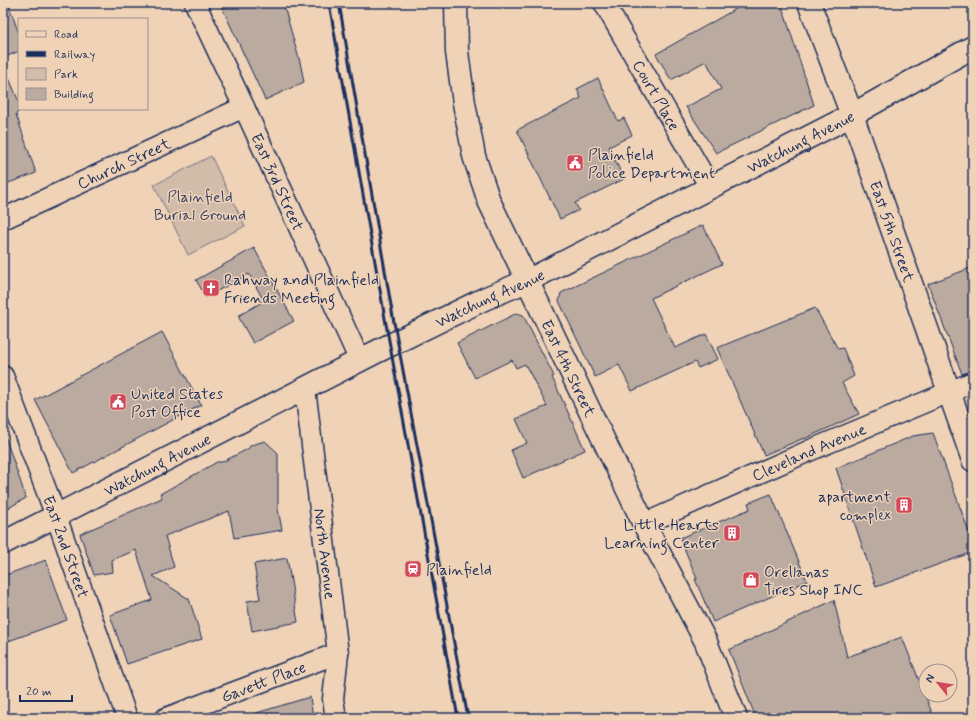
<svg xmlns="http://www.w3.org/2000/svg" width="976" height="721" font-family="Mynerve,sans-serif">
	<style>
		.green { fill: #d1bba9; stroke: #767584 }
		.building { fill: #bbaaa0; stroke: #1b2f5e }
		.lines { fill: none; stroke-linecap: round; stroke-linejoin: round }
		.street-casing { stroke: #1b2f5e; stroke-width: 23 }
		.secondary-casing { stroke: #1b2f5e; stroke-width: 25 }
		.street { stroke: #f0d3b6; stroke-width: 20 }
		.secondary { stroke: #f0d3b6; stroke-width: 22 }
		.rail { stroke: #1b2f5e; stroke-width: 3 }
		.labels { text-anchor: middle; stroke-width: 3; stroke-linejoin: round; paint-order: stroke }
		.street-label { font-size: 16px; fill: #1b2f5e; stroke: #f0d3b6 }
		.poi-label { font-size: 16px; fill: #1b2f5e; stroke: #f0d3b6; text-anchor: start }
		.park-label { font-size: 16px; fill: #364469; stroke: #f0d3b6 }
	</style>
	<rect width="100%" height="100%" fill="#f0d3b6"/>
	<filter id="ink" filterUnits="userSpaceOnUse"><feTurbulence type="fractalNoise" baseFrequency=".025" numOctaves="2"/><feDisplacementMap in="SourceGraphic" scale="8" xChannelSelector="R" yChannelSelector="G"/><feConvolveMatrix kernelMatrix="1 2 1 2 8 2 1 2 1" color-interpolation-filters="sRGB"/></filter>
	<g filter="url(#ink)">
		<polygon class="green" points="211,156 245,226 188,255 154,185"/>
		<g class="building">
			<polygon points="3,3 8,3 19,34 19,51 3,58"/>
			<polygon points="220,3 283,3 300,62 304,82 265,100"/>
			<polygon points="746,3 781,3 814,105 716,153 686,107 721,89 706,61 671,80 656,54"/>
			<polygon points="3,64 19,102 19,109 21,109 16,114 36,173 3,185"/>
			<polygon points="598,78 618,121 624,118 632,135 609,147 624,179 575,203 579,210 560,219 517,130 581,98 577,89"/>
			<polygon points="703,225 722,264 651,298 675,348 706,334 718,359 698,368 695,362 632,391 619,365 595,377 559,301 561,293"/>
			<polygon points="254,248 294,321 253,343 238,316 264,301 249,274 206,297 196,280"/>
			<polygon points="973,267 973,370 962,374 928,284"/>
			<polygon points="815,308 838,349 843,348 854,376 842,383 859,414 804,439 804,438 764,455 717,348"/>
			<polygon points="517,313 523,315 554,376 552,377 585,450 523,478 511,450 527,443 516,419 547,406 525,364 516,368 512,360 475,378 457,343"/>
			<polygon points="162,332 201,405 73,473 35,400"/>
			<polygon points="933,433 973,543 973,552 876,587 836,468 913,436"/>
			<polygon points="5,436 26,498 3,511 3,437"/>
			<polygon points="265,441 278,453 278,509 282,530 234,538 229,511 165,536 174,567 153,576 189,599 202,639 127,664 110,615 152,600 136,550 112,560 113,572 94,575 80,534 162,498 160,494 217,462 222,462 248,449 251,445"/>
			<polygon points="771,494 807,581 713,622 695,579 697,579 680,538 750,509 748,503"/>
			<polygon points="287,558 298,622 252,631 247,601 260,599 254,564"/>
			<polygon points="46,560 67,620 3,643 3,576"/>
			<polygon points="834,600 847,657 902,637 934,718 756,718 729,650"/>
			<polygon points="310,697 313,718 254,718 253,714"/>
		</g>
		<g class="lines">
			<defs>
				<g id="street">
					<path id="s1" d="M 195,3 L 244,107 L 360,361"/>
					<path id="s2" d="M 604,3 L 710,187"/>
					<path id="s3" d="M 3,219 L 244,107"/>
					<path id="s4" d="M 3,376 L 56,516 L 127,718"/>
					<path id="s5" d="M 305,389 L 338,653 L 333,699 L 336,718"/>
					<path id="s6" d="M 644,524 L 811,450 L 973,382"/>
					<path id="s7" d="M 166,718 L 338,653"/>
				</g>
				<g id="secondary">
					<path id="s8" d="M 456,3 L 457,52 L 464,103 L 474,156 L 489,201 L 644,524 L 706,642 L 736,718"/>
					<path id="s9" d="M 809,3 L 852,115 L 973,460"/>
					<path id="s10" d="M 3,543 L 376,352 L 484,299 L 527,281 L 852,115 L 973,47"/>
				</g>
			</defs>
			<use href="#street" class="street-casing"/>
			<use href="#secondary" class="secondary-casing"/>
			<use href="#street" class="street"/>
			<use href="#secondary" class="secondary"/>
			<g class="rail">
				<polyline points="329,3 386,324 458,718"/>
				<polyline points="339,3 393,317 468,718"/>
			</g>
		</g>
	</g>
	<defs>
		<symbol id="civic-square" viewBox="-11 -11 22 22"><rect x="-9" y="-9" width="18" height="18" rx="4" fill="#d1495b" stroke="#f0d3b6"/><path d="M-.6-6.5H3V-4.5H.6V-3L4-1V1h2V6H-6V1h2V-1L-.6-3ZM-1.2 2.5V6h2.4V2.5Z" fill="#fff"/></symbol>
		<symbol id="church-square" viewBox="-11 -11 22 22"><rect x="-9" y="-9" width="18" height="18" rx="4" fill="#d1495b" stroke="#f0d3b6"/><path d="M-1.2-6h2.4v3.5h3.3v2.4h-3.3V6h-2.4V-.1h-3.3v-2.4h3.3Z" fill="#fff"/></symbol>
		<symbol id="building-square" viewBox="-11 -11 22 22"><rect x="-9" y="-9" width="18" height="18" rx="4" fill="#d1495b" stroke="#f0d3b6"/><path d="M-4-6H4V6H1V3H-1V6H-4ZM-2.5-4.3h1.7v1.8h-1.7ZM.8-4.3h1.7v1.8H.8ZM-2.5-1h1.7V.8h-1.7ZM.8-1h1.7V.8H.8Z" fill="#fff"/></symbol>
		<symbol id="station-square" viewBox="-11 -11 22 22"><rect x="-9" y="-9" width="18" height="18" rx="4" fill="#d1495b" stroke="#f0d3b6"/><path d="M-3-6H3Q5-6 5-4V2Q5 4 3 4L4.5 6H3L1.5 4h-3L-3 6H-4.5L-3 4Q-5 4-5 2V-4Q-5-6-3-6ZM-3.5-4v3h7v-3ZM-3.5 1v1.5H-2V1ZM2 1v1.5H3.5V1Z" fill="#fff"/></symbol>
		<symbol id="shop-square" viewBox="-11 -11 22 22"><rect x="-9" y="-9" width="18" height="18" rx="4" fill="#d1495b" stroke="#f0d3b6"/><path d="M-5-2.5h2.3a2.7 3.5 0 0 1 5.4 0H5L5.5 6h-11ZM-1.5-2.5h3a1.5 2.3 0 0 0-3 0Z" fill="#fff"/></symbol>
	</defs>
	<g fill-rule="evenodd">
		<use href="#civic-square" x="565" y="153" width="20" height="20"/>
		<use href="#church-square" x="201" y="278" width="20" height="20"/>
		<use href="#civic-square" x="108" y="392" width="20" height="20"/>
		<use href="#building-square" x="894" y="495" width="20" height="20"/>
		<use href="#building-square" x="722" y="523" width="20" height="20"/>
		<use href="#station-square" x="403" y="559" width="20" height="20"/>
		<use href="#shop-square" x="741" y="570" width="20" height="20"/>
	</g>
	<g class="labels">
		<g class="street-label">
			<text dy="6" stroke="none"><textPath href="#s2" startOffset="106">Court Place</textPath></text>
			<text dy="6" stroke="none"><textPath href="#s10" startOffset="893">Watchung Avenue</textPath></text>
			<text dy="6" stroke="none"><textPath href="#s3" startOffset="133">Church Street</textPath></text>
			<text dy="6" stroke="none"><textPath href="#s1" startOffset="197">East 3rd Street</textPath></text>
			<text dy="6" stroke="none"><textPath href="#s9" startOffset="243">East 5th Street</textPath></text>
			<text dy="6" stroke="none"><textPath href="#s10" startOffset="545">Watchung Avenue</textPath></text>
			<text dy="6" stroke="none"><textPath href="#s8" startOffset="387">East 4th Street</textPath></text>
			<text dy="6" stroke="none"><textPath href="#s6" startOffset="180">Cleveland Avenue</textPath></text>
			<text dy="6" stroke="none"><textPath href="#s10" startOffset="173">Watchung Avenue</textPath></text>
			<text dy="6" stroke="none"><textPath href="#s4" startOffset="182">East 2nd Street</textPath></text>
			<text dy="6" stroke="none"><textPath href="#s5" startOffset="166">North Avenue</textPath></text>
			<text dy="6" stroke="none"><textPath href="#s7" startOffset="104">Gavett Place</textPath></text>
		</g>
		<g class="poi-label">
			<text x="588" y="160">Plainfield<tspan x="588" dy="18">Police Department</tspan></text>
			<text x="224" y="285">Rahway and Plainfield<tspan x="224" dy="18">Friends Meeting</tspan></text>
			<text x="131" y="399">United States<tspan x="131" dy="18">Post Office</tspan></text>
			<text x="891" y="502" text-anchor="end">apartment<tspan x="891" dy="18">complex</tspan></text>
			<text x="719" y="530" text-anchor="end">Little Hearts<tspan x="719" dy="18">Learning Center</tspan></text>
			<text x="426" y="575">Plainfield</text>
			<text x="764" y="577">Orellanas<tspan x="764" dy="18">Tires Shop INC</tspan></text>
		</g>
		<g class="park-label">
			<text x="200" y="202">Plainfield<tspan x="200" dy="18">Burial Ground</tspan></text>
		</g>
	</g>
	<rect width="976" height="721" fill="none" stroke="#f0d3b6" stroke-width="16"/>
	<rect x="8" y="8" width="960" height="705" fill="none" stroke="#1b2f5e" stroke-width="1.5" filter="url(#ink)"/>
	<rect x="18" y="18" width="130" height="92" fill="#f0d3b6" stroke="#9b9193"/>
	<rect x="26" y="31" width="20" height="6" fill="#f0d3b6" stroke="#9b9193"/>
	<text x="54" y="38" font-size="12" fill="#1b2f5e">Road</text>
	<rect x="26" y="51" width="20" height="6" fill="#1b2f5e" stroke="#9b9193"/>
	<text x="54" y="58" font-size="12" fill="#1b2f5e">Railway</text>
	<rect x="26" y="68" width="20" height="12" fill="#d1bba9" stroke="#9b9193"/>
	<text x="54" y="78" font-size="12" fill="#1b2f5e">Park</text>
	<rect x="26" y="88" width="20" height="12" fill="#bbaaa0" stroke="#9b9193"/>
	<text x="54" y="98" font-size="12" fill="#1b2f5e">Building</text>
	<g transform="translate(938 683) rotate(300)"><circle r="19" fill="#f0d3b6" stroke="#9b9193"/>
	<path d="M0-3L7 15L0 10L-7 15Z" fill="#d1495b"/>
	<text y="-6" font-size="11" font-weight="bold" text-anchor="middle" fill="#1b2f5e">N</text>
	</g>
	<path d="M20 695v6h52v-6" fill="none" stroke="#1b2f5e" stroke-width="2"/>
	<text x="26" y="695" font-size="12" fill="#1b2f5e" stroke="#f0d3b6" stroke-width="3" paint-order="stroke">20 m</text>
</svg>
